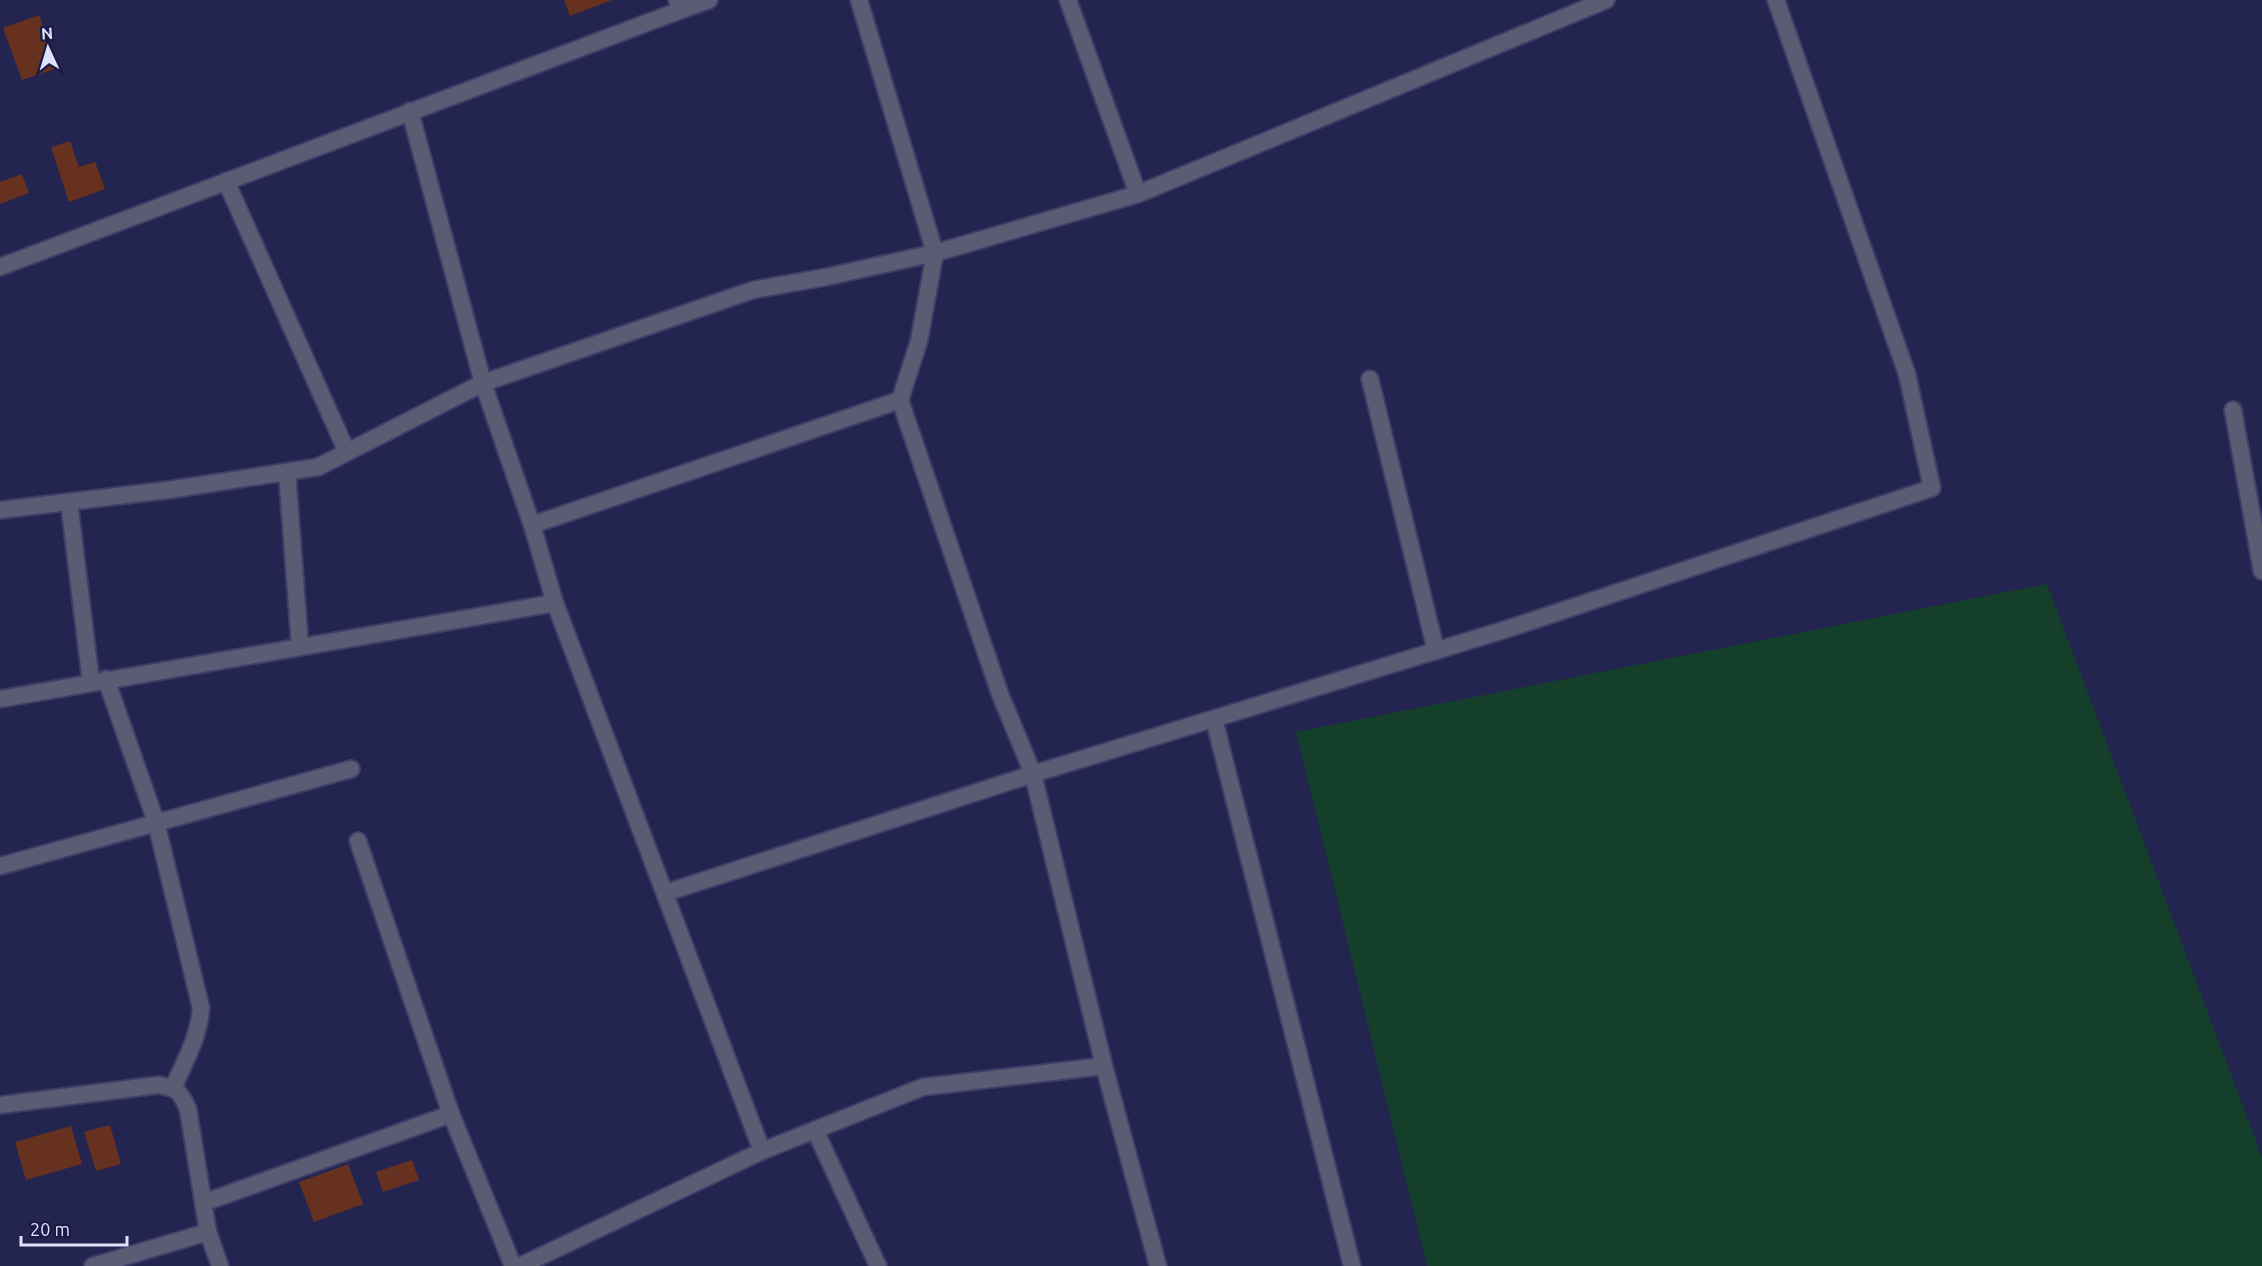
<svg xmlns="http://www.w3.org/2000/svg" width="2262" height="1266" font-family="Ubuntu,sans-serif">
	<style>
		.green { fill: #133f2b }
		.building { fill: #66321f }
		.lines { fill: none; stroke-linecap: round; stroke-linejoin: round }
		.service-casing { stroke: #3e3f69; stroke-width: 20 }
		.minor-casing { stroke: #3e3f69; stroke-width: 20 }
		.service { stroke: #5a5c73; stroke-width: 16 }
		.minor { stroke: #5a5c73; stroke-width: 16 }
	</style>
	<rect width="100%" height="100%" fill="#242451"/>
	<polygon class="green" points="2047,584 2262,1157 2262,1266 1427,1266 1296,732"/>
	<g class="building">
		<polygon points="564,0 612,0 570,16"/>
		<polygon points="39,15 58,68 22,80 3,28"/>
		<polygon points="70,141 79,167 95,162 105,189 69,202 51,147"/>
		<polygon points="22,174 29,193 0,204 0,182"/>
		<polygon points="110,1125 121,1164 96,1171 84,1132"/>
		<polygon points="71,1126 82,1164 26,1180 15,1142"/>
		<polygon points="412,1160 419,1180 383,1192 376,1172"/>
		<polygon points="348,1164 363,1204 314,1222 299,1182"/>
	</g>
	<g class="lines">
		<defs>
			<g id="service">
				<polyline points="1370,379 1436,651"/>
				<polyline points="2233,410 2262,571"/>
			</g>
			<g id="minor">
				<polyline points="1068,0 1138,194"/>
				<polyline points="681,10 709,0"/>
				<polyline points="410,111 483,383 753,290 826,277 935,253 1138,194 1606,0"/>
				<polyline points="226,181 347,452"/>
				<polyline points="0,267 681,10 677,0"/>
				<polyline points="900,400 1000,694 1033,774 1104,1066"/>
				<polyline points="287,472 300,646"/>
				<polyline points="69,502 91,682"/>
				<polyline points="0,510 168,490 318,467 483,383 532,525 555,603 762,1151"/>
				<polyline points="532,525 900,400 919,341 935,253 859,0"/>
				<path d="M 106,679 L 156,822 L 201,1008 C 199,1037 185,1061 173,1088"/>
				<polyline points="0,699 555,603"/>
				<polyline points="1214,719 1352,1266"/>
				<polyline points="358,841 451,1114 513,1266"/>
				<polyline points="0,866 351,769"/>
				<polyline points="665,893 1033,774 1507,629 1932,488 1907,374 1776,0"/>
				<path d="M 0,1105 L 158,1085 C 177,1088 180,1091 188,1109 L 208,1232 L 220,1266"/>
				<polyline points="815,1130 878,1266"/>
				<polyline points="203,1203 451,1114"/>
				<polyline points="93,1266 208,1232"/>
				<polyline points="520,1266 762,1151 923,1087 1104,1066 1158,1266"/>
			</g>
		</defs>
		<use href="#service" class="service-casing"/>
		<use href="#minor" class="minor-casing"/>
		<use href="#service" class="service"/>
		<use href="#minor" class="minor"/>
	</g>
	<g transform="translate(48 48) rotate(356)" stroke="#1b1945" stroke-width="4.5" paint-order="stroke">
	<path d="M0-4.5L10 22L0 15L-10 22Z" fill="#dfe2fa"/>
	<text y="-9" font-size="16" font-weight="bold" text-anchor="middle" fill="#dfe2fa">N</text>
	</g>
	<path d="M21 1236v9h106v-9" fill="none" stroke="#dfe2fa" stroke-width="3"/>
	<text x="30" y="1236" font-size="18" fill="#dfe2fa" stroke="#1b1945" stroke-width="4.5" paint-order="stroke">20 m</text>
</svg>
